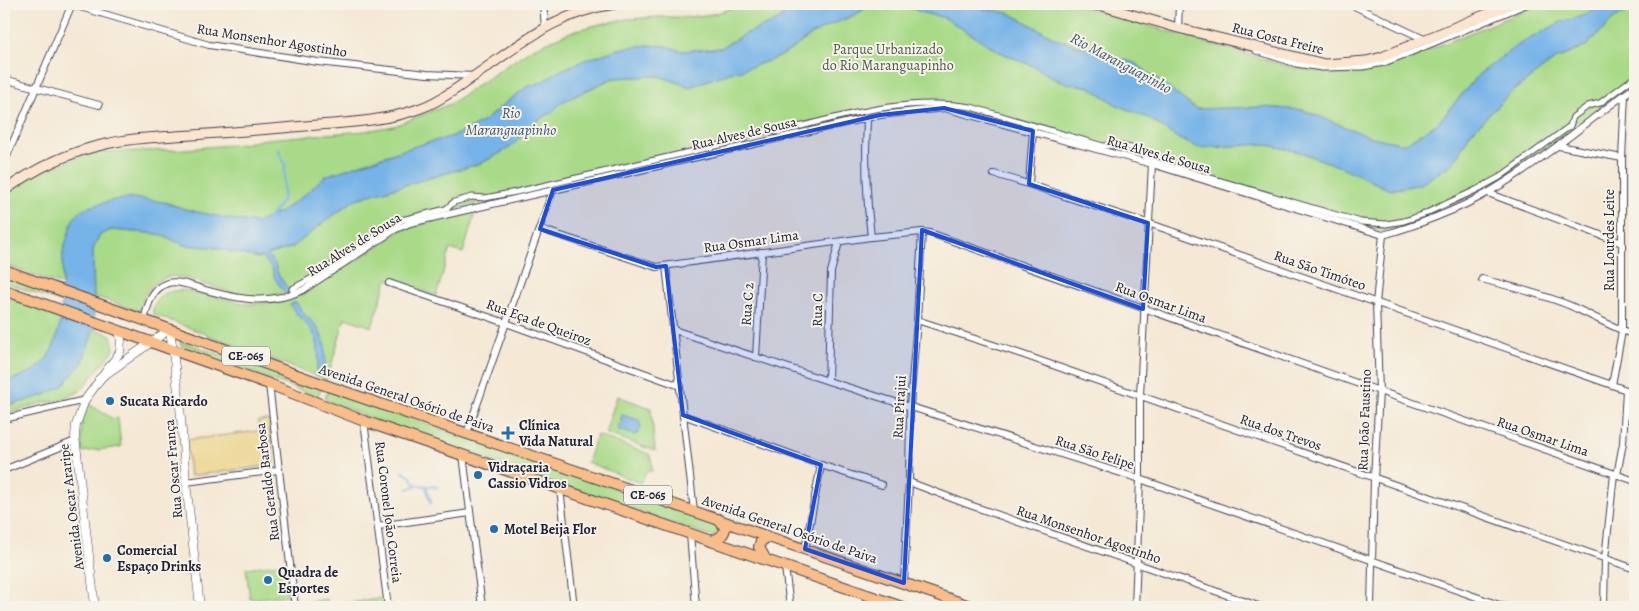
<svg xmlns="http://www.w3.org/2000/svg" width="1639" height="611" font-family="Alegreya,serif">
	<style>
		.green { fill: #a9da88; stroke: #667e62 }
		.sand { fill: #eeda9e; stroke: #887e6c }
		.water { fill: #76b3e8; stroke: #4c6a92 }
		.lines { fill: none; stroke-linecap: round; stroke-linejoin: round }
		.stream { stroke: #76b3e8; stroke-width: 2.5 }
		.pedestrian-casing { stroke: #424052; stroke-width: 7 }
		.minor-casing { stroke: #424052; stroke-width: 8 }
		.tertiary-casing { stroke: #424052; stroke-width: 9 }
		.secondary-casing { stroke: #424052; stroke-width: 11 }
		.primary-casing { stroke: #424052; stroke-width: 12 }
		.pedestrian { stroke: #fff; stroke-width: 5 }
		.minor { stroke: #fff; stroke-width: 6 }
		.tertiary { stroke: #fff; stroke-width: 8 }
		.secondary { stroke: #fce5cf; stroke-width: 9 }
		.primary { stroke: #f8bd88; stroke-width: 10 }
		.marked { fill: #1d4ed8; fill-opacity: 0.2; stroke: #1d4ed8; stroke-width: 4; stroke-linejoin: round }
		.poi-dot { fill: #1f6fb2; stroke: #f7f3e8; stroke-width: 2 }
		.labels { text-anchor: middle; stroke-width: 4; stroke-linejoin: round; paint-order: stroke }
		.shield { fill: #f7f3e8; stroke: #62616f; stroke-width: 1 }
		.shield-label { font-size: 12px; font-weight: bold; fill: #22223b }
		.street-label { font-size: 14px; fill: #22223b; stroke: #f7f3e8 }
		.park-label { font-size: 14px; fill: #4a5952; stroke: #f7f3e8 }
		.poi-label { font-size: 14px; font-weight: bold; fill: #22223b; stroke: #f7f3e8; text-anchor: start }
		.water-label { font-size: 15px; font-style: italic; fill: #3f5578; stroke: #f7f3e8 }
	</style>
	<rect width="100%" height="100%" fill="#f7f3e8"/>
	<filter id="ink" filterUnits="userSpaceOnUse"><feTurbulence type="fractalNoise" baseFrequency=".02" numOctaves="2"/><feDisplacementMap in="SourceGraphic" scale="10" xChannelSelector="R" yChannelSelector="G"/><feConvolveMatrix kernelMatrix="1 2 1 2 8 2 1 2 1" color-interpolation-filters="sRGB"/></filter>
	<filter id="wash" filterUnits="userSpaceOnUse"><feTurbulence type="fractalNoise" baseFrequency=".0096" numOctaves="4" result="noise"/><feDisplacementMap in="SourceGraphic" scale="20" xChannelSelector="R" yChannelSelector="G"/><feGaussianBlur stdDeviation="1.12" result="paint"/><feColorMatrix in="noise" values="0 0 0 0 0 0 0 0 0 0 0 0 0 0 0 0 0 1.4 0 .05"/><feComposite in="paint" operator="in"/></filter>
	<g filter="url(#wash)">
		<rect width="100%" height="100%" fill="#f5e8d4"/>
		<g class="green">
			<polygon points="745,4 804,4 792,8 778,20 741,36 721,48 682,51 665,46 647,45 619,49 585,60 557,72 544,81 527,87 504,104 484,121 470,129 450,137 419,145 357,165 302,197 280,213 257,223 235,220 188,210 164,202 63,251 63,285 4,265 4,193 45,169 63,164 82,155 101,152 173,150 242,144 266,139 365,131 394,126 450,104 531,49 573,31 600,24 627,19 660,17 689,17 713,14"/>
			<path d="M 872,4 L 904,4 L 920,12 L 945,18 L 1000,52 L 1033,66 L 1060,82 L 1090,87 L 1117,105 L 1148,118 L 1179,139 L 1218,148 L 1228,146 L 1263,144 L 1300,152 L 1346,169 L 1390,190 L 1421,184 L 1453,163 L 1470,134 L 1510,93 L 1556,59 L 1585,47 L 1614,19 L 1635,7 L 1635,82 L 1554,145 L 1486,189 L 1414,221 L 1384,231 L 1143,158 L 946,106 L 928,106 L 879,111 L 419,217 L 401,223 L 302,287 C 287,293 269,297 253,297 C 230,297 185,272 167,277 C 163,278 154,283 151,287 C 145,293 142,303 139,311 L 94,296 L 93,249 L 100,235 L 111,230 L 160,234 L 184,245 L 217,248 L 258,258 L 293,247 L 324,222 L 356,199 L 482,163 L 511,147 L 538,120 L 551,113 L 562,102 L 613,78 L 659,76 L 690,87 C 716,76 744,70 771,60 C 790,53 798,44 813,34 C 826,26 839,22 852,16 C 859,13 866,8 872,4 Z"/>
			<polygon points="973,4 1073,4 1288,66 1341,75 1396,63 1541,4 1601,4 1582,16 1561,22 1516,47 1478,75 1438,123 1404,144 1368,136 1303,110 1263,107 1196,109 1168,88 1068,42 1059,40 1009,13 979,8"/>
			<path d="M 476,210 L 463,253 L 450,249 L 436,296 L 387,279 L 372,327 L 345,318 L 327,380 L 153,314 C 152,309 154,304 157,300 C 176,276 227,304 253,304 C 269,303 286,300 302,295 L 404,229 Z"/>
			<polygon points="4,277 61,298 60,302 4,282"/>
			<path d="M 4,297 L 61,314 C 60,335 52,356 36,370 C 28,376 14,379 4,383 Z"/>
			<polygon points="94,329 111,335 114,350 79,392 58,401 41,403 4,415 4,407 45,395 82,363"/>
			<polygon points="180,341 321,388 318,397 181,346"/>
			<polygon points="327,390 719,524 721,530 713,537 381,422 325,400"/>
			<polygon points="617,396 651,408 655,451 605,433"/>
			<path d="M 87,403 L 113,419 L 118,418 L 121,447 L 82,452 C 80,435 82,419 87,403 Z"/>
			<polygon points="597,435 649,454 651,458 652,471 647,471 640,483 587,462"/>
			<polygon points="286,563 289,595 250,599 246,568"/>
			<polygon points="384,598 385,607 342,607 342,604"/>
			<polygon points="327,599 328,607 297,607 297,603"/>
		</g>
		<polygon class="sand" points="269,420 274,465 190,476 186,440 259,431 258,421"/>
		<g class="water">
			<path d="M 804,4 L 872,4 C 866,8 859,13 852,16 C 839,22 826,26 813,34 C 797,44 790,53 771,60 C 744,70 716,76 690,87 L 659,76 L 613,78 L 562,102 L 551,113 L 538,120 L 511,147 L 482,163 L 356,199 L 324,222 L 293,247 L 267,255 L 275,264 L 279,276 L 290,291 L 285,293 L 275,279 L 272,268 L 262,257 L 258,258 L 217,248 L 184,245 L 159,234 L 111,230 L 100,235 L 93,249 L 94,329 L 82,363 L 63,386 L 45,395 L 4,407 L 4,383 L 35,370 L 48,357 L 54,345 L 61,320 L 63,251 L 73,219 L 85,208 L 114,200 L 134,198 L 164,202 L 188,210 L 235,220 L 257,223 L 280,212 L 302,197 L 325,176 L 419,145 L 450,137 L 470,129 L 484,121 L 504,104 L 527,87 L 544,81 L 557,72 L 585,60 L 619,49 L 647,45 L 665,46 L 682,51 L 721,48 L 741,36 L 778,20 L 792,8 Z"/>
			<polygon points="904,4 973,4 979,8 1009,13 1059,40 1135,63 1196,109 1264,107 1303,110 1368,136 1404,144 1438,123 1478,75 1516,46 1561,22 1582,16 1601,4 1635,4 1635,7 1614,19 1585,47 1556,59 1510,93 1470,134 1453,163 1421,184 1390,190 1346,169 1300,152 1263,144 1199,148 1179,139 1148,118 1117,105 1090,87 1061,82 1033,66 1000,52 945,18 920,12"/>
			<path d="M 296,302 L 304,314 L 316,325 L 325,343 L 325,364 L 321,374 L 316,372 C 319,356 321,340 308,326 C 302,319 294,313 290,304 Z"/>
			<polygon points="622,415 639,420 641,428 637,434 634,435 617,429 619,424 622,425 623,422 620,421"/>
		</g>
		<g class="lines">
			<g class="stream">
				<polyline points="267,219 277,209 283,198 285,165 278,148"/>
				<polyline points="403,472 411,477 416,485 408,489"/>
				<polyline points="416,485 437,487"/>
				<polyline points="426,486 431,503"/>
			</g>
		</g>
	</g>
	<g filter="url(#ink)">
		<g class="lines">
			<defs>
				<g id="pedestrian">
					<polyline points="1082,4 1098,8"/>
					<polyline points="1256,51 1296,64 1322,68 1363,67 1384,63 1410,53 1528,4"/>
					<path d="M 292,289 L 314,277 L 402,220 L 446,209 L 454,202 L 472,197 L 485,198 L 516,192 L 742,140 C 753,131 765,128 779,132 C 841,116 906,96 971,107 L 1103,146 C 1114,145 1125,145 1136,150 C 1142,153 1146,158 1153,161 L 1340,216 L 1361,222 L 1386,224 L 1404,221 L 1422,215 L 1476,190 L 1500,177 L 1570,126 L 1573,117 L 1588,106 L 1600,103 L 1635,77"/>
				</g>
				<g id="minor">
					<polyline points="70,4 209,45 318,62 427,74 475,76"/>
					<polyline points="543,4 545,27"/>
					<polyline points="1350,4 1426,40"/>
					<polyline points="1178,28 1179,4"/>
					<polyline points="4,79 99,105"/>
					<path d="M 867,118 C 865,158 866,197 871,237"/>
					<polyline points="1559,146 1622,158"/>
					<polyline points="4,163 72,4"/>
					<path d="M 994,174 C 1046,188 1096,208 1148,223 L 1635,393"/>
					<polyline points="1029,184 1033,131"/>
					<polyline points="1488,193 1622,243"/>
					<polyline points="540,229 656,267 871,237 922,232 930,233 1635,481"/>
					<polyline points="666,266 694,511"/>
					<path d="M 1482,279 C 1512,287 1543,294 1571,306 C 1593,316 1613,328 1635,335"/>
					<polyline points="389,283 506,323 680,386"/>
					<path d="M 144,320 C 148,305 151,289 168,283 C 178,280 192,286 202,289 C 237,299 268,306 303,290 L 396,229 L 410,223 L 880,115 L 944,108 L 1152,164 L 1383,235 C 1415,226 1460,209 1489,192 C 1541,162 1586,122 1635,87"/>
					<polyline points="917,320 1021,354 1635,569"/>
					<polyline points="674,330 828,381 1140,479 1505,607"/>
					<polyline points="756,357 762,252"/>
					<polyline points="828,381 831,272 839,242"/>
					<polyline points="269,384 295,607"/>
					<polyline points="1612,385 1622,331 1622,158 1625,94"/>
					<polyline points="683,415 821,465 882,485"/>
					<polyline points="4,419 85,400"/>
					<polyline points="364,421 388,607"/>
					<polyline points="467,433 553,190"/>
					<polyline points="463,455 482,607"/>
					<polyline points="4,470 75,441"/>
					<polyline points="1617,475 1623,443 1626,390"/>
					<polyline points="186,482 278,470"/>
					<polyline points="909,482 967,504 1261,607"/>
					<polyline points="560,489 574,607"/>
					<polyline points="378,526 470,513"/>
					<polyline points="690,534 696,607"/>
					<polyline points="805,549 821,465"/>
					<polyline points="785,567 790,607"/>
					<polyline points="904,583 909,482 910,406 917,320 922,232"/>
					<polyline points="1135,607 1140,479 1140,395 1152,164"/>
					<polyline points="1371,607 1374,478 1379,392 1376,303 1383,235"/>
					<polyline points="1604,607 1605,559 1614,474"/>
				</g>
				<g id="tertiary">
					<polyline points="99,379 170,329 180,406 186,482 200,607"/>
					<polyline points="95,607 75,436 76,425 85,400 120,352 121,340 119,330"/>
				</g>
				<g id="secondary">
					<polyline points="1096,4 1178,28 1325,64 1366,61 1382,57 1511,4"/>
					<path d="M 4,191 C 34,169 69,152 106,144 C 134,137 164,137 192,135 C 234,132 275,129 317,125 C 350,123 390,120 421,108 C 438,102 455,90 470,79 C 519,46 553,13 615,4"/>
				</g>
				<g id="primary">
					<polyline points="4,270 322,384 973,607"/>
					<polyline points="4,290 269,384 364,421 902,607"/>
					<path d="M 710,541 C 718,539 725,536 725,527 L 718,519"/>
					<polyline points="766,560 759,547 761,541 768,537"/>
				</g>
			</defs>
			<use href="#pedestrian" class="pedestrian-casing"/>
			<use href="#minor" class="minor-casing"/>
			<use href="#tertiary" class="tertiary-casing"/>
			<use href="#secondary" class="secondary-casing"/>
			<use href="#primary" class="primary-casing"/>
			<use href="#pedestrian" class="pedestrian"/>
			<use href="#minor" class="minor"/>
			<use href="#tertiary" class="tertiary"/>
			<use href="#secondary" class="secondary"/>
			<use href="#primary" class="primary"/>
		</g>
	</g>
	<path class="marked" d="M 944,108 L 1033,131 L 1029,184 L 1148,223 L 1143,309 L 922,230 L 904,583 L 805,549 L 821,465 L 683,415 L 666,266 L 656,267 L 540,229 L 553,190 L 880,115 Z"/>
	<g class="poi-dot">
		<circle cx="110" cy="401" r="5"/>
		<path d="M505.5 425.5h5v5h5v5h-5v5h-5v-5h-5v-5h5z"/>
		<circle cx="478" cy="475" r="5"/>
		<circle cx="494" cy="529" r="5"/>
		<circle cx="107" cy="558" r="5"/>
		<circle cx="268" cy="580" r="5"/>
	</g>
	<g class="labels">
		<g class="shield">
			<rect x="222" y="346.5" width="48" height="19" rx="4"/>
			<rect x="624" y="485.5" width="48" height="19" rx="4"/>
		</g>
		<g class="shield-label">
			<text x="246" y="360">CE-065</text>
			<text x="648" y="499">CE-065</text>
		</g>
		<g class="street-label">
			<text transform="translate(1278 38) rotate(14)" y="5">Rua Costa Freire</text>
			<text transform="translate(272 40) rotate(9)" y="5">Rua Monsenhor Agostinho</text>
			<text transform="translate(744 133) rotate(-13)" y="5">Rua Alves de Sousa</text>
			<text transform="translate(1159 154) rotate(16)" y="5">Rua Alves de Sousa</text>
			<text transform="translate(1609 240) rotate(-90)" y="5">Rua Lourdes Leite</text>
			<text transform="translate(751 241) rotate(-8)" y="5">Rua Osmar Lima</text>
			<text transform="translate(354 244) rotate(-32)" y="5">Rua Alves de Sousa</text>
			<text transform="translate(1320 270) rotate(19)" y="5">Rua São Timóteo</text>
			<text transform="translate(1161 302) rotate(20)" y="5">Rua Osmar Lima</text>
			<text transform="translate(747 304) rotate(-86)" y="5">Rua C 2</text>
			<text transform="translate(817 310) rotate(-89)" y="5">Rua C</text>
			<text transform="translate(539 322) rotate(20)" y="5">Rua Eça de Queiroz</text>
			<text transform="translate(407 398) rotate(19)" y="5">Avenida General Osório de Paiva</text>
			<text transform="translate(899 407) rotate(-87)" y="5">Rua Pirajui</text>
			<text transform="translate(1364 420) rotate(-88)" y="5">Rua João Faustino</text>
			<text transform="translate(1281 432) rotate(19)" y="5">Rua dos Trevos</text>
			<text transform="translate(1543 436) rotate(19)" y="5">Rua Osmar Lima</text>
			<text transform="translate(1095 452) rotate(18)" y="5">Rua São Felipe</text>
			<text transform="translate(173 469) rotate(-95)" y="5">Rua Oscar França</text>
			<text transform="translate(267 482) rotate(-97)" y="5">Rua Geraldo Barbosa</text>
			<text transform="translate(71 507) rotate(-97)" y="5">Avenida Oscar Araripe</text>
			<text transform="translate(389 512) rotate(83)" y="5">Rua Coronel João Correia</text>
			<text transform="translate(790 529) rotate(19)" y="5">Avenida General Osório de Paiva</text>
			<text transform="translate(1089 534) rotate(19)" y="5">Rua Monsenhor Agostinho</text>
		</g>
		<g class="park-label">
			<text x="888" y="54">Parque Urbanizado<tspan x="888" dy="16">do Rio Maranguapinho</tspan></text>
		</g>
		<g class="poi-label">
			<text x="120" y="406">Sucata Ricardo</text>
			<text x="519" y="430">Clínica<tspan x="519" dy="16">Vida Natural</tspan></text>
			<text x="488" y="472">Vidraçaria<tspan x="488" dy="16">Cassio Vidros</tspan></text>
			<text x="504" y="534">Motel Beija Flor</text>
			<text x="117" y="555">Comercial<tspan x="117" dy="16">Espaço Drinks</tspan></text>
			<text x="278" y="577">Quadra de<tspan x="278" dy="16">Esportes</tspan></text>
		</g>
		<g class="water-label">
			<text transform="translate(1121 63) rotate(28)" y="5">Rio Maranguapinho</text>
			<text x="511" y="118">Rio<tspan x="511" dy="17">Maranguapinho</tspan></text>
		</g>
	</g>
	<rect width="1639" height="611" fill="none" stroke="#f7f3e8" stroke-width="20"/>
</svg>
